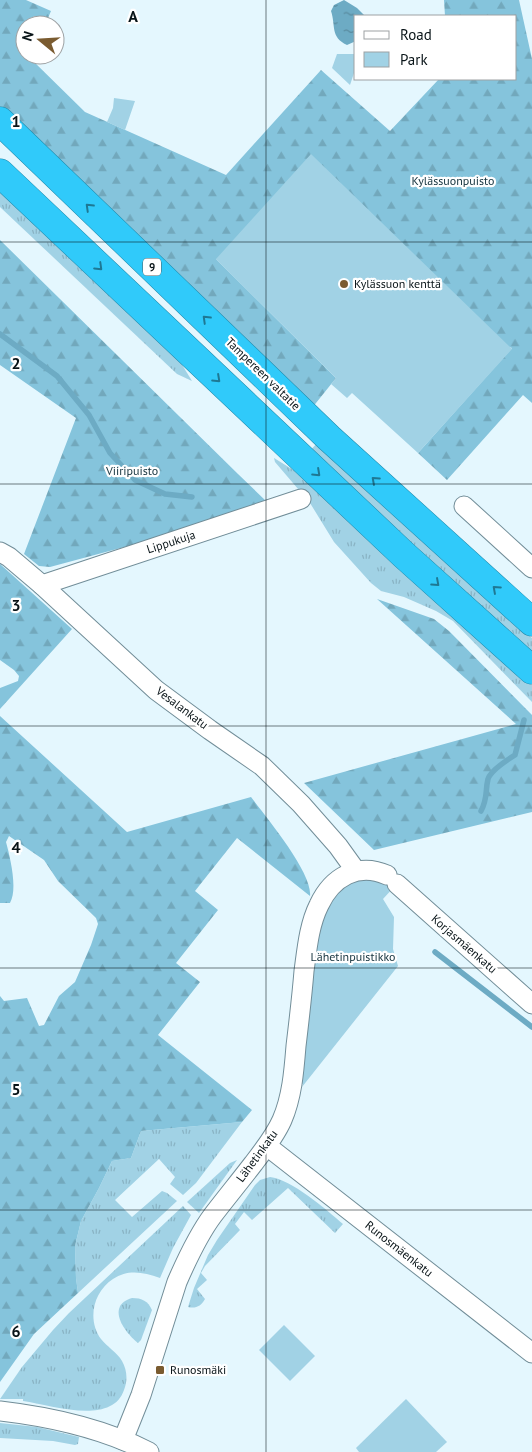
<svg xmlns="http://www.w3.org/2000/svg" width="532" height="1452" font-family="'PT Sans',sans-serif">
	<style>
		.grass { fill: url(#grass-tufts) }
		.forest { fill: url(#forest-firs) }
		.park { fill: #a1d2e5 }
		.water { fill: url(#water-ripples) }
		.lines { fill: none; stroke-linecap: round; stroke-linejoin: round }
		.stream { stroke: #6dabc4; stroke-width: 5.5 }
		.minor-casing { stroke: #718d98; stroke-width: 21 }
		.highway-casing { stroke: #228aab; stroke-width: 29 }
		.minor { stroke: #fff; stroke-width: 19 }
		.highway { stroke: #30cafa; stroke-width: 28 }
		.oneway { stroke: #1e7894 }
		.grid { fill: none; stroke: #091418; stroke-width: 1; stroke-opacity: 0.55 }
		.poi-dot { fill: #7a5b30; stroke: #fff; stroke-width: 2 }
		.labels { text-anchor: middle; stroke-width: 4.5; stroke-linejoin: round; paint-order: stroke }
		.shield { fill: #fff; stroke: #535a5d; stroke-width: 1 }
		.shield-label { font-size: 11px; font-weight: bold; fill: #091418 }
		.park-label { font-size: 12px; fill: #15333e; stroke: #fff }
		.poi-label { font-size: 12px; fill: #091418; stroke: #fff; text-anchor: start }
		.street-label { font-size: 12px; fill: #091418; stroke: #fff }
		.grid-label { font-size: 16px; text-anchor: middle; font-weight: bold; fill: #091418; stroke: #fff; stroke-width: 4.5; stroke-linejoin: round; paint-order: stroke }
	</style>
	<defs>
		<pattern id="grass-tufts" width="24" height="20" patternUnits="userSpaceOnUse" patternTransform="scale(1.25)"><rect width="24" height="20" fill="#a1d2e5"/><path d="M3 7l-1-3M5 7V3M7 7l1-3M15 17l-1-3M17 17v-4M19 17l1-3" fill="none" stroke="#89b3c4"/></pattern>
		<pattern id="forest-firs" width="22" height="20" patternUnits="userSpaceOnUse" patternTransform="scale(1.25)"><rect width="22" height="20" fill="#85c4dc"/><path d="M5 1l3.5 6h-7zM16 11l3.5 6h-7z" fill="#72a8bc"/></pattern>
		<pattern id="water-ripples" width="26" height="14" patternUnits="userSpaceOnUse" patternTransform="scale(1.25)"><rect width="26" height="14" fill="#6dabc4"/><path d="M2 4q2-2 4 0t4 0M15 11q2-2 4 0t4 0" fill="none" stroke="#588a9e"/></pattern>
	</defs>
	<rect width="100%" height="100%" fill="#e4f7fe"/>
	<g class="grass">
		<polygon points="0,189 181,363 192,381 177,374 0,207"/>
		<polygon points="318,442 532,638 532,658 308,453"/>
		<polygon points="274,458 295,471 352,520 532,685 532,702 453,621 436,611 404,597 381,591 371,583 334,542 310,503 275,462"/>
		<polygon points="242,1122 196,1183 183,1195 170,1184 175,1177 159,1159 115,1200 132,1217 162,1191 167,1193 177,1201 78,1293 76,1278 75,1246 81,1221 99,1188 112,1161 131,1158 141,1131"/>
		<polygon points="237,1160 199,1213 187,1202 230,1163"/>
		<path d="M 270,1177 C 291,1179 327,1210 343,1224 L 335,1233 L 288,1188 L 252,1220 L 244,1212 L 235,1224 L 240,1230 L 205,1266 L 201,1273 L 207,1280 L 197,1289 L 205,1299 C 201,1306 196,1309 188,1307 L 194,1288 L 208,1255 L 217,1240 L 255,1185 L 260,1180 Z"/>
		<path d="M 183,1206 L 191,1215 L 173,1248 L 160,1278 C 143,1272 128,1269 113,1279 C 93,1292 87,1320 101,1339 C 107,1347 117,1352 122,1361 C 127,1370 128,1380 124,1390 C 112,1426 51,1405 23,1401 L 23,1399 L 0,1399 L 22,1367 L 53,1330 L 69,1313 Z"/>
		<path d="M 132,1298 C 142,1298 148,1301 152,1310 L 141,1340 L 138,1343 C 125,1333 105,1306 132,1298 Z"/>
		<polygon points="0,1423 37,1427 79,1437 78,1444 75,1445 53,1441 0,1438"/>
	</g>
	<g class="forest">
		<polygon points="0,0 26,0 51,11 45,25 25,25 25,55 31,55 30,58 85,112 226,175 321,70 390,131 439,79 516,79 516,16 445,16 444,0 519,0 532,59 532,403 523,395 447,480 418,453 512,348 216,259 336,378 312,408 85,192 0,107"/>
		<polygon points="0,240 238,474 266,501 206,525 50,567 39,566 24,554 76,418 0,365"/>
		<polygon points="0,564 72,629 0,709 0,688 18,681 19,676 14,670 0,660"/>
		<polygon points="377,599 434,619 449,631 532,715 532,812 374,850 304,783 516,724"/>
		<path d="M 0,716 L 127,832 L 251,797 C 266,817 313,873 310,896 L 237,838 L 195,891 L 218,910 L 176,963 L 200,982 L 158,1035 L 252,1110 L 242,1122 L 141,1131 L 131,1158 L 112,1161 L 99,1188 L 81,1221 L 75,1246 L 76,1278 L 78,1293 L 34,1334 L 0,1382 L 0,996 L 4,1001 L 27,998 L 39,1026 L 44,1025 L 59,996 L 75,982 L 91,945 L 98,924 L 96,918 L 58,881 L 44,860 L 9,836 L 6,842 C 10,857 18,889 10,903 L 0,903 Z"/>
	</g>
	<g class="park">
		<polygon points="337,54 356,54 355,70 350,85 332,68"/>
		<polygon points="114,98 135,101 125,130 107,122 113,108"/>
		<polygon points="311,154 512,349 418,453 352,393 347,398 331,384 336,378 216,259"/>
		<polygon points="368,874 394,887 383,899 394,917 393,949 398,966 302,1087 303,1084 301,1083 319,922 335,889"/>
		<polygon points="284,1325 315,1356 290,1381 259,1350"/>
		<polygon points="406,1399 447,1442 436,1452 359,1452 356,1448"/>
	</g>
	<path class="water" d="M 344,0 L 357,8 L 365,16 L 356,16 L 356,41 L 347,45 C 330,37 336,26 331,11 L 334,5 Z"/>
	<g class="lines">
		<g class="stream">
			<polyline points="0,334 57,376 89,415 110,453 135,480 165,494 192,497"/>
			<path d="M 481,811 C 488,798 485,791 488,779 C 491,770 507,760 515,755 L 524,720"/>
			<polyline points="435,952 532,1027"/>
		</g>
		<defs>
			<g id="minor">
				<polyline points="464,506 532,568"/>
				<polyline points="0,552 9,557 42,585 156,690 210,730 262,766 301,804 338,846 356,871"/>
				<polyline points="42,585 301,499"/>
				<polyline points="397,884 532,1004"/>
				<polyline points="267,1146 532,1353"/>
				<path d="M 0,1411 C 52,1417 102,1428 149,1452"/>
				<path d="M 123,1440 L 141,1395 L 177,1282 C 187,1259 198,1235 213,1215 C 226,1198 240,1181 253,1164 C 263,1151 275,1136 282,1120 C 292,1097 294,1071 296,1046 C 299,1021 302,996 304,971 C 307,949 309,925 319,905 C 332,877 358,862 387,875"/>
			</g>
			<g id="highway">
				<polyline points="0,121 329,438 532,622"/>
				<polyline points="0,173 404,555 532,670"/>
			</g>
		</defs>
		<use href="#minor" class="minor-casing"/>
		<use href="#highway" class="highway-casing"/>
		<use href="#minor" class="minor"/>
		<use href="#highway" class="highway"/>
	</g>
	<defs><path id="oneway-chevron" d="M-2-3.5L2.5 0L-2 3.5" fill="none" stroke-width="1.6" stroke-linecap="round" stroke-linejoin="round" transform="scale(1.25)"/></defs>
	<g class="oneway">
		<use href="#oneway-chevron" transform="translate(89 207) rotate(-136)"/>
		<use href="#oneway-chevron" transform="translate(99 267) rotate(44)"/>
		<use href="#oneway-chevron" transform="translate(206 319) rotate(-136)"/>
		<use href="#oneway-chevron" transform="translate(217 379) rotate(43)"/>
		<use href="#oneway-chevron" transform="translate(317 473) rotate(43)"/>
		<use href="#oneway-chevron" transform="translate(375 480) rotate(-138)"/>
		<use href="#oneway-chevron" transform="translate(436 583) rotate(42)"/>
		<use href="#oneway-chevron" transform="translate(496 589) rotate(-138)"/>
	</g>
	<path class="grid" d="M 266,0 L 266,1452M 0,242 L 532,242M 0,484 L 532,484M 0,726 L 532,726M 0,968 L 532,968M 0,1210 L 532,1210"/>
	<g class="poi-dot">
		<circle cx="344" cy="284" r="5"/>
		<rect x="155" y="1365" width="10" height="10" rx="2.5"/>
	</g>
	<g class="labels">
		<rect class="shield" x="143" y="258.5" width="18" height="17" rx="4"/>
		<g class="shield-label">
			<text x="152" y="271">9</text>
		</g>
		<g class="park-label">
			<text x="453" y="185">Kylässuonpuisto</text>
			<text x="132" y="475">Viiripuisto</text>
			<text x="353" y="961">Lähetinpuistikko</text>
		</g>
		<g class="poi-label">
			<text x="354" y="288">Kylässuon kenttä</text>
			<text x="170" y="1374">Runosmäki</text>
		</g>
		<g class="street-label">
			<text transform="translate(263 374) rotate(44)" y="4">Tampereen valtatie</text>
			<text transform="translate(171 542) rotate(-18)" y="4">Lippukuja</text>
			<text transform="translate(182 708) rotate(37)" y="4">Vesalankatu</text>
			<text transform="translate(464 944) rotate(41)" y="4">Korjasmäenkatu</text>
			<text transform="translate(257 1156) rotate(-54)" y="4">Lähetinkatu</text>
			<text transform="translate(399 1249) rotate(38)" y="4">Runosmäenkatu</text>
		</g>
	</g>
	<g class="grid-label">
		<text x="133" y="22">A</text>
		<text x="16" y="127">1</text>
		<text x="16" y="369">2</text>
		<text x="16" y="611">3</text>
		<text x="16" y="853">4</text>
		<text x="16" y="1095">5</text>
		<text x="16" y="1337">6</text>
	</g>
	<rect x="354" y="15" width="162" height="65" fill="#ffffff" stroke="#9da1a3"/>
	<rect x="364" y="31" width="25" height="8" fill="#ffffff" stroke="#9da1a3"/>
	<text x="400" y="40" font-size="15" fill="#091418">Road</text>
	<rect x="364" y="52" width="25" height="15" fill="#a1d2e5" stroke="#9da1a3"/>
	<text x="400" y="65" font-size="15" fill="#091418">Park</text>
	<g transform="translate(40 40) rotate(288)"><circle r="24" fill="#ffffff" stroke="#9da1a3"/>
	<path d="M0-4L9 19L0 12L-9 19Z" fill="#7a5b30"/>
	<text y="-8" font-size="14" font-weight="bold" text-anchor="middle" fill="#091418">N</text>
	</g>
</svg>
